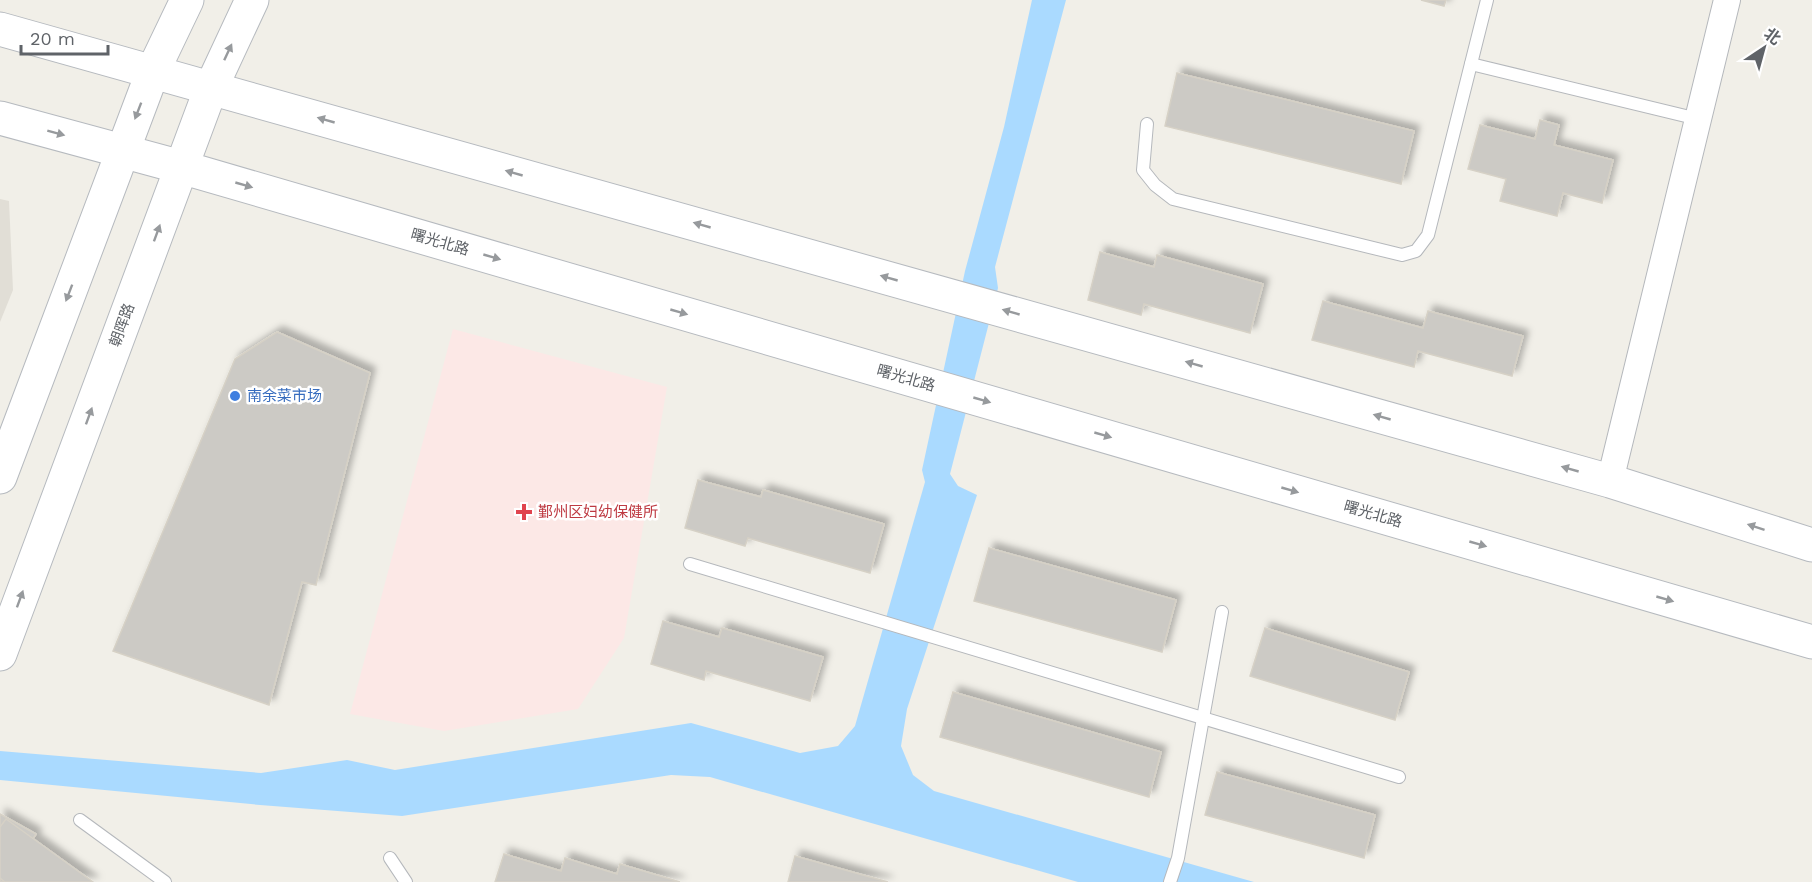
<svg xmlns="http://www.w3.org/2000/svg" width="1812" height="882" font-family="'Work Sans','Noto Sans SC',sans-serif">
	<style>
		.education { fill: #e1ded6 }
		.medical { fill: #fce8e6 }
		.water { fill: #aadaff }
		.building { fill: #cccac5; stroke: #d6d1c6; stroke-width: 1.5; filter: url(#shadow) }
		.lines { fill: none; stroke-linecap: round; stroke-linejoin: round }
		.service-casing { stroke: #b5b8bc; stroke-width: 14 }
		.minor-casing { stroke: #b5b8bc; stroke-width: 28 }
		.secondary-casing { stroke: #b6babf; stroke-width: 35 }
		.service { stroke: #fff; stroke-width: 12 }
		.minor { stroke: #fff; stroke-width: 26 }
		.secondary { stroke: #fff; stroke-width: 33 }
		.oneway { fill: #979a9d }
		.shop-dot { fill: #3f7fe0; stroke: #fff; stroke-width: 2 }
		.health-dot { fill: #e0444e; stroke: #fff; stroke-width: 2 }
		.labels { text-anchor: middle; stroke-width: 5; stroke-linejoin: round; paint-order: stroke }
		.street-label { font-size: 15px; fill: #5f6368; stroke: #fff }
		.shop-label { font-size: 15px; fill: #366cbe; stroke: #fff; text-anchor: start }
		.health-label { font-size: 15px; fill: #be3a42; stroke: #fff; text-anchor: start }
	</style>
	<defs>
		<filter id="shadow"><feDropShadow dx="5.5" dy="-5.5" stdDeviation="3" flood-color="#0004"/></filter>
	</defs>
	<rect width="100%" height="100%" fill="#f1efe8"/>
	<polygon class="education" points="0,199 9,201 13,290 0,322"/>
	<polygon class="medical" points="453,329 667,387 624,638 578,709 444,731 350,714"/>
	<polygon class="water" points="1032,0 1066,0 995,267 998,288 950,474 958,486 977,495 907,709 901,746 913,775 934,791 1254,882 1078,882 710,777 671,775 402,816 260,805 0,780 0,751 261,773 347,760 395,770 691,723 800,753 838,746 855,726 925,482 922,470 965,271 1004,127"/>
	<g class="building">
		<polygon points="1421,0 1446,0 1444,6"/>
		<polygon points="1177,73 1414,131 1401,184 1165,126"/>
		<polygon points="1540,120 1559,125 1554,145 1613,160 1602,203 1563,193 1557,216 1500,201 1506,179 1468,169 1480,125 1535,139"/>
		<polygon points="1100,252 1154,267 1157,255 1263,284 1250,333 1144,304 1141,315 1088,300"/>
		<polygon points="1323,301 1423,328 1428,311 1523,336 1512,376 1418,351 1414,367 1312,340"/>
		<polygon points="277,332 370,373 316,585 302,582 269,705 113,651 235,359"/>
		<polygon points="698,480 761,497 763,490 884,524 870,573 748,538 745,546 685,528"/>
		<polygon points="989,548 1176,600 1162,652 974,601"/>
		<polygon points="663,621 719,637 722,628 823,657 810,701 706,671 704,680 651,664"/>
		<polygon points="1265,628 1409,672 1395,720 1250,676"/>
		<polygon points="953,692 1161,752 1149,797 940,737"/>
		<polygon points="1217,772 1375,815 1364,858 1205,815"/>
		<polygon points="0,814 36,834 6,882 0,882"/>
		<polygon points="6,819 93,882 5,882 0,878 0,827"/>
		<polygon points="504,854 561,871 565,858 617,874 620,864 680,882 495,882"/>
		<polygon points="795,856 888,882 788,882"/>
	</g>
	<g class="lines">
		<defs>
			<g id="service">
				<polyline points="1471,64 1698,119"/>
				<polyline points="1147,124 1143,170 1155,185 1173,199 1402,255 1416,251 1428,235 1487,0"/>
				<polyline points="690,564 1399,777"/>
				<polyline points="80,820 165,882"/>
				<polyline points="390,858 406,882"/>
				<polyline points="1170,882 1178,858 1222,612"/>
			</g>
			<polyline id="minor" points="1610,481 1727,0"/>
			<g id="secondary">
				<polyline points="0,29 1610,481 1812,545"/>
				<polyline points="0,118 181,167 1812,642"/>
				<polyline points="0,477 153,71 187,0"/>
				<polyline points="0,654 211,88 252,0"/>
			</g>
		</defs>
		<use href="#service" class="service-casing"/>
		<use href="#minor" class="minor-casing"/>
		<use href="#secondary" class="secondary-casing"/>
		<use href="#service" class="service"/>
		<use href="#minor" class="minor"/>
		<use href="#secondary" class="secondary"/>
	</g>
	<defs><path id="oneway-solid" d="M-6-.8H1V-3.2L6.5 0L1 3.2V.8H-6Z" transform="scale(1.5)"/></defs>
	<g class="oneway">
		<use href="#oneway-solid" transform="translate(228 52) rotate(-65)"/>
		<use href="#oneway-solid" transform="translate(138 111) rotate(111)"/>
		<use href="#oneway-solid" transform="translate(326 120) rotate(-164)"/>
		<use href="#oneway-solid" transform="translate(56 133) rotate(15)"/>
		<use href="#oneway-solid" transform="translate(514 173) rotate(-164)"/>
		<use href="#oneway-solid" transform="translate(244 185) rotate(16)"/>
		<use href="#oneway-solid" transform="translate(702 225) rotate(-164)"/>
		<use href="#oneway-solid" transform="translate(157 233) rotate(-70)"/>
		<use href="#oneway-solid" transform="translate(492 257) rotate(16)"/>
		<use href="#oneway-solid" transform="translate(889 278) rotate(-164)"/>
		<use href="#oneway-solid" transform="translate(69 293) rotate(111)"/>
		<use href="#oneway-solid" transform="translate(679 312) rotate(16)"/>
		<use href="#oneway-solid" transform="translate(1011 312) rotate(-164)"/>
		<use href="#oneway-solid" transform="translate(1194 364) rotate(-164)"/>
		<use href="#oneway-solid" transform="translate(982 400) rotate(16)"/>
		<use href="#oneway-solid" transform="translate(89 416) rotate(-70)"/>
		<use href="#oneway-solid" transform="translate(1382 417) rotate(-164)"/>
		<use href="#oneway-solid" transform="translate(1103 435) rotate(16)"/>
		<use href="#oneway-solid" transform="translate(1570 469) rotate(-164)"/>
		<use href="#oneway-solid" transform="translate(1290 490) rotate(16)"/>
		<use href="#oneway-solid" transform="translate(1756 527) rotate(-162)"/>
		<use href="#oneway-solid" transform="translate(1478 544) rotate(16)"/>
		<use href="#oneway-solid" transform="translate(20 599) rotate(-70)"/>
		<use href="#oneway-solid" transform="translate(1665 599) rotate(16)"/>
	</g>
	<circle class="shop-dot" cx="235" cy="396" r="6"/>
	<path class="health-dot" d="M521 503h6v6h6v6h-6v6h-6v-6h-6v-6h6z"/>
	<g class="labels">
		<g class="street-label">
			<text transform="translate(440 242) rotate(16)" y="5">曙光北路</text>
			<text transform="translate(122 325) rotate(-70)" y="5">朝晖路</text>
			<text transform="translate(906 378) rotate(16)" y="5">曙光北路</text>
			<text transform="translate(1373 514) rotate(16)" y="5">曙光北路</text>
		</g>
		<g class="shop-label">
			<text x="247" y="401">南余菜市场</text>
		</g>
		<g class="health-label">
			<text x="538" y="517">鄞州区妇幼保健所</text>
		</g>
	</g>
	<g transform="translate(1764 48) rotate(36)" stroke="#ffffff" stroke-width="4.5" paint-order="stroke">
	<path d="M0-4.5L10 22L0 15L-10 22Z" fill="#5f6368"/>
	<text y="-9" font-size="16" font-weight="bold" text-anchor="middle" fill="#5f6368">北</text>
	</g>
	<path d="M21 45v9h87v-9" fill="none" stroke="#5f6368" stroke-width="3"/>
	<text x="30" y="45" font-size="18" fill="#5f6368" stroke="#ffffff" stroke-width="4.5" paint-order="stroke">20 m</text>
</svg>
